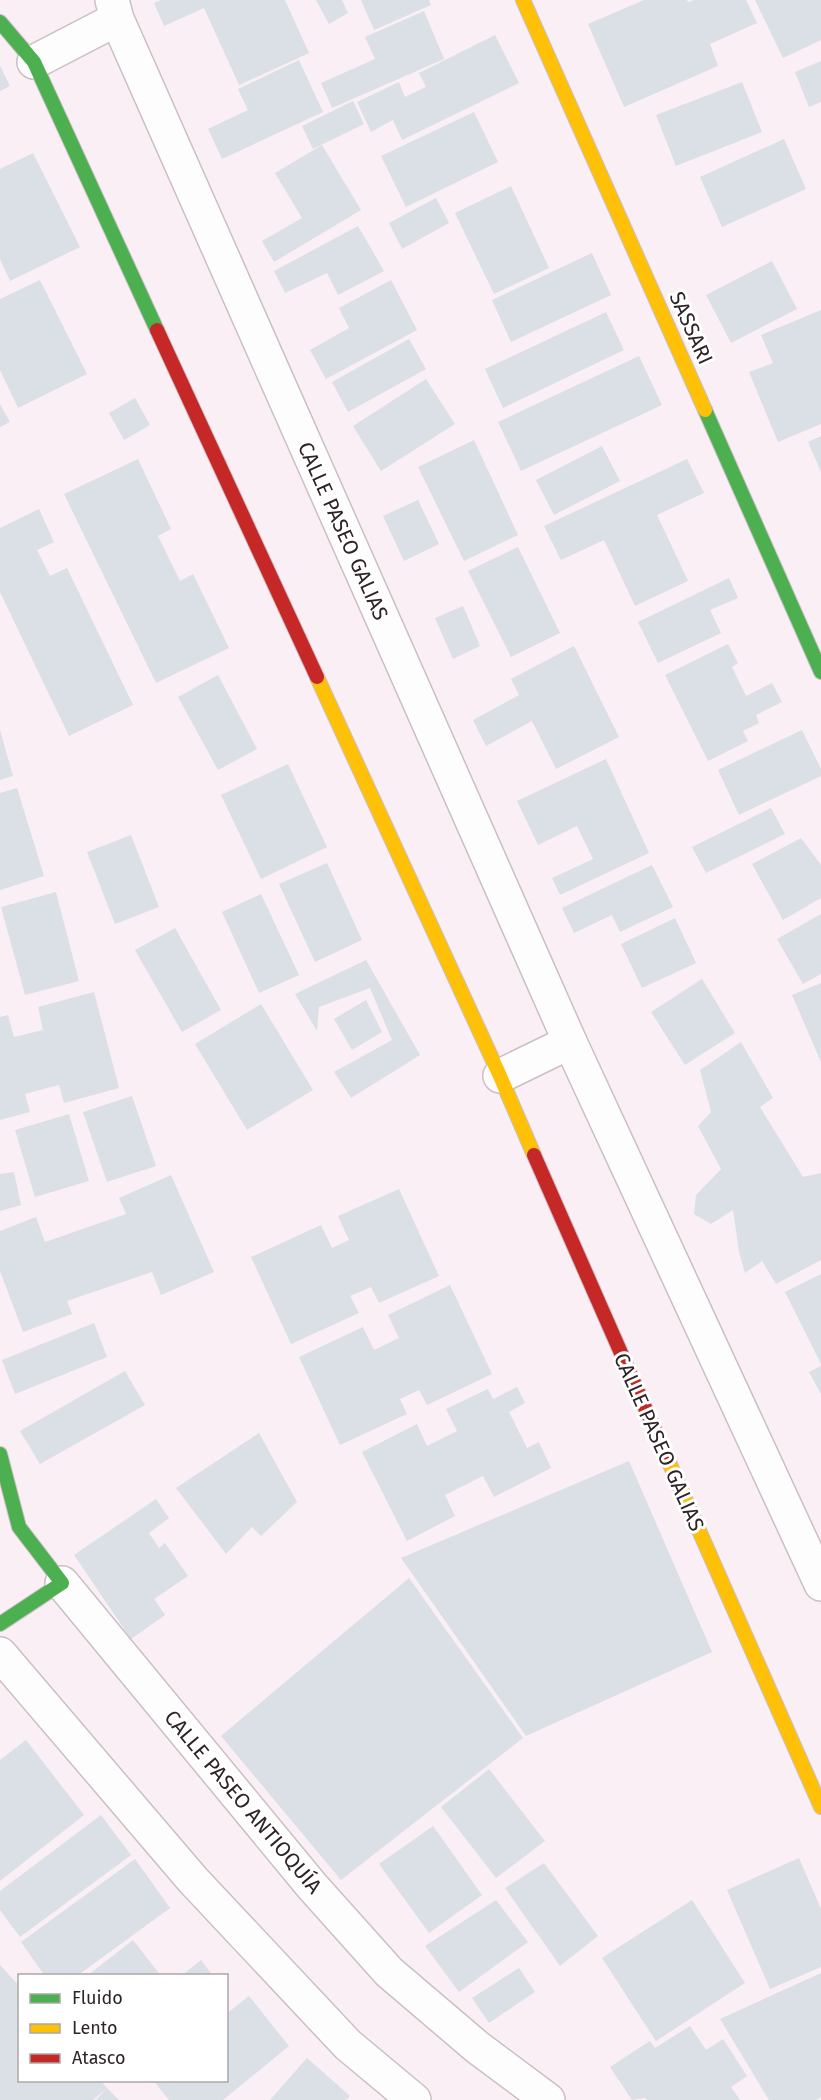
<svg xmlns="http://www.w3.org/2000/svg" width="821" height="2100" font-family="'Fira Sans',sans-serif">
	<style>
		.building { fill: #dae0e5 }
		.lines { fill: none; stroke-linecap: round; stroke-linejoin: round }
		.street-casing { stroke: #cabfc4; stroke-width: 36 }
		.fast-casing { stroke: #cabfc4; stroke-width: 16 }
		.slow-casing { stroke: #cabfc4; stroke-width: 16 }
		.jam-casing { stroke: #cabfc4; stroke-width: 16 }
		.street { stroke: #fefdfd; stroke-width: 33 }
		.fast { stroke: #4caf50; stroke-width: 14 }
		.slow { stroke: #ffc107; stroke-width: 14 }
		.jam { stroke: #c62828; stroke-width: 14 }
		.labels { text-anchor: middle; stroke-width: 6; stroke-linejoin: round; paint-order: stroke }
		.street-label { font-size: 21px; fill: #2e2327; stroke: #fff }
	</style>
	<rect width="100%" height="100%" fill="#faeff4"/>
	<g class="building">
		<polygon points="161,0 285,0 309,53 239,85 204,8 164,26 154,3"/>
		<polygon points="316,0 342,0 348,13 329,24"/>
		<polygon points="361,0 429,0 431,5 374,30"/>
		<polygon points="644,0 687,0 688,2 694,0 746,0 757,23 710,44 718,66 624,107 588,24"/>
		<polygon points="755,0 821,0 821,40 783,58"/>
		<polygon points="424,11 444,59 332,108 321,83 375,59 365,37"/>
		<polygon points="495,35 519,83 402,140 393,120 371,132 357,102 399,82 405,97 426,87 419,73"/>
		<polygon points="299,60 323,112 222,159 208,129 248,110 238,89"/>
		<polygon points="821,61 821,102 809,107 795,72"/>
		<polygon points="0,66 10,86 0,91"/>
		<polygon points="742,82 762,132 676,166 656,115"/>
		<polygon points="353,101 364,124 313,149 302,126"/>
		<polygon points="474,112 498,162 406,207 381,156"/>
		<polygon points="784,139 806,189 722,227 700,177"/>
		<polygon points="322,145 361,210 274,262 262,241 302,218 275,173"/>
		<polygon points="33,153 80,247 10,281 0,259 0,169"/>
		<polygon points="511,186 549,268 494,294 455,213"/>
		<polygon points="436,198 449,223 402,249 389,223"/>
		<polygon points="358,226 384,271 338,295 327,273 285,293 274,271"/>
		<polygon points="592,253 611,295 511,342 492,300"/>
		<polygon points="772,261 797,309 731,343 706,295"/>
		<polygon points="40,280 87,374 18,408 0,370 0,299"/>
		<polygon points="391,280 417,330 326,379 310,350 349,328 339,308"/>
		<polygon points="821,310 821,424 778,442 749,372 773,363 761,335"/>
		<polygon points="606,312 624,350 503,408 485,369"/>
		<polygon points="409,339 426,369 348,412 332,382"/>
		<polygon points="639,356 662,405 521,471 498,422"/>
		<polygon points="426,379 455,424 381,471 353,426"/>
		<polygon points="135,398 150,425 124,440 109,413"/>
		<polygon points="0,404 10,422 0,427"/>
		<polygon points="821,436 821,472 808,442"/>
		<polygon points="474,440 518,535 464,561 418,467"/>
		<polygon points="602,446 620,481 554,515 536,480"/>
		<polygon points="138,459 171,529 158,536 180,581 193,574 229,648 156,683 64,494"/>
		<polygon points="687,459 704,493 657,515 688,581 635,606 604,540 561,560 544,526"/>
		<polygon points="418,500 439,544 404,561 383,516"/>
		<polygon points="39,509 54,542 37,550 50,576 67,568 133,705 69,736 0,592 0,528"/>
		<polygon points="518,547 560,633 511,657 468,571"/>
		<polygon points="729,578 738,598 710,610 721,633 658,663 638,622"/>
		<polygon points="463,606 480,646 453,659 435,618"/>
		<polygon points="728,644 738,663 732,667 746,696 772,683 782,702 756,715 759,723 743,731 748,741 708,761 665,675"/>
		<polygon points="574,646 619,737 556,769 532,721 486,746 473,720 519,695 511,679"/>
		<polygon points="218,675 257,749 218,770 178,697"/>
		<polygon points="0,730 13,776 0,780"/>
		<polygon points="802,730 821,769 821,776 739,815 718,770"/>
		<polygon points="606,759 649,853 560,895 552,878 593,859 577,826 538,845 517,801"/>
		<polygon points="288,764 327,847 261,879 221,795"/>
		<polygon points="17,788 44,876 0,890 0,793"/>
		<polygon points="771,808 785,834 706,873 692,847"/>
		<polygon points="131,835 159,907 115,924 87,852"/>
		<polygon points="801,838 821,865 821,898 783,920 752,864"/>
		<polygon points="327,863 362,940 315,962 279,884"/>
		<polygon points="652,865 673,907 620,932 612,915 574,933 562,908"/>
		<polygon points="56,892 79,981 25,995 1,907"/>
		<polygon points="261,894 299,975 259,993 222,912"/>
		<polygon points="821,914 821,974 803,984 777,939"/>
		<polygon points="675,918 696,963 642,988 621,944"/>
		<polygon points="175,928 221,1010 182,1032 135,950"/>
		<polygon points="366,960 420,1055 351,1098 334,1072 392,1040 370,988 319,1007 317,1031 295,994"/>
		<polygon points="702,979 735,1033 685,1065 651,1012"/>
		<polygon points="821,983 821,1062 792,995"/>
		<polygon points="94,992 119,1088 64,1103 59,1085 25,1094 30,1112 0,1120 0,1017 8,1015 14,1037 43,1030 38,1007"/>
		<polygon points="366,1000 382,1032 352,1050 334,1019"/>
		<polygon points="261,1004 313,1090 247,1130 195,1044"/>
		<polygon points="741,1042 773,1098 760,1107 803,1177 821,1173 821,1260 776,1284 762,1261 745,1273 739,1252 733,1210 711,1224 694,1214 696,1195 721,1169 698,1126 711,1112 700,1070"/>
		<polygon points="132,1096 156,1166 107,1182 83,1112"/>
		<polygon points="69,1114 89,1181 35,1197 15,1130"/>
		<polygon points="14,1172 21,1205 0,1211 0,1174"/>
		<polygon points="171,1175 214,1272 161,1295 152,1272 67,1301 72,1314 23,1332 0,1271 0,1231 36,1217 45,1242 126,1214 119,1198"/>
		<polygon points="399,1189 439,1276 379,1303 371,1287 350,1296 359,1313 291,1344 251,1257 321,1225 332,1248 349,1240 338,1216"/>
		<polygon points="821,1274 821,1364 785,1292"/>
		<polygon points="450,1285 492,1374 427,1405 419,1390 400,1399 407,1414 340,1445 299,1357 363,1327 374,1350 399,1338 388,1315"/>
		<polygon points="94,1323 107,1357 15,1394 2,1360"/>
		<polygon points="821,1366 821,1394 809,1372"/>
		<polygon points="125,1371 145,1405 40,1464 20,1431"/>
		<polygon points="517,1387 525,1403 509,1412 527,1448 539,1442 551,1468 494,1497 483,1476 445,1495 455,1516 407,1541 362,1452 417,1424 427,1446 457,1431 446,1409 488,1389 493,1399"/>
		<polygon points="259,1433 297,1502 261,1536 252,1527 226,1554 176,1488"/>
		<polygon points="629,1461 712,1652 526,1736 401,1558"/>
		<polygon points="156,1499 169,1518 149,1533 159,1548 165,1543 188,1576 154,1599 165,1615 131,1639 74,1555"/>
		<polygon points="409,1578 523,1738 341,1880 221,1736"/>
		<polygon points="26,1740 84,1815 0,1881 0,1760"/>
		<polygon points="489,1769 545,1841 496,1878 441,1807"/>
		<polygon points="101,1815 131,1855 20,1937 0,1910 0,1891"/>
		<polygon points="433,1826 482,1895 429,1933 379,1864"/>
		<polygon points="799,1858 821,1909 821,1967 770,1989 727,1890"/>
		<polygon points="135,1859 170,1908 77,1976 45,1976 21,1942"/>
		<polygon points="544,1863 598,1936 560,1966 505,1888"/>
		<polygon points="496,1900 528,1942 459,1992 425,1946"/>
		<polygon points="692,1900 745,1983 656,2041 602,1958"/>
		<polygon points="133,1940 161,1976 87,1976"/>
		<polygon points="201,1960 213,1976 181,1976"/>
		<polygon points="0,1965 20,1987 20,2080 100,2080 107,2088 93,2100 0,2100"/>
		<polygon points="519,1968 535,1992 489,2023 472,1998"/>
		<polygon points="821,1973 821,2097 816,2100 769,2100 720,2019"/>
		<polygon points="249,1996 289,2046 223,2100 169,2100 153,2080 226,2080 226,2014"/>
		<polygon points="690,2026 706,2050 723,2039 747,2076 731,2087 740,2100 647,2100 645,2098 632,2100 610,2067 650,2041 655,2048"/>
		<polygon points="307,2058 350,2096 346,2100 270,2100"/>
		<polygon points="107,2088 119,2100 96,2100"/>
	</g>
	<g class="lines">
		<defs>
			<g id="street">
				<polyline points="112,0 117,19 570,1042 821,1584"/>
				<polyline points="34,62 117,19"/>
				<polyline points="500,1076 570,1042"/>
				<polyline points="62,1583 312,1886 389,1972 477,2047 548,2100"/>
				<polyline points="0,1654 193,1880 348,2045 414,2100"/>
			</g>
			<g id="fast">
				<polyline points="0,22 34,62 157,330"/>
				<polyline points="705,410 821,672"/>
				<polyline points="0,1454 19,1527 62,1583 0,1624"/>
			</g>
			<g id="slow">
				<polyline points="523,0 705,410"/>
				<polyline points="317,677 500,1076 534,1155"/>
				<polyline points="668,1460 821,1807"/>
			</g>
			<g id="jam">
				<polyline points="157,330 317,677"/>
				<polyline points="534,1155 668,1460"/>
			</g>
		</defs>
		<use href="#street" class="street-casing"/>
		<use href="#fast" class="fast-casing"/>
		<use href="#slow" class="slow-casing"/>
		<use href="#jam" class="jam-casing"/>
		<use href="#street" class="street"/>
		<use href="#fast" class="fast"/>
		<use href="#slow" class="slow"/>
		<use href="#jam" class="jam"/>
	</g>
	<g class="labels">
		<g class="street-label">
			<text transform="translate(691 328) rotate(66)" y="7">SASSARI</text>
			<text transform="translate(343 531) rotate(66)" y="7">CALLE PASEO GALIAS</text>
			<text transform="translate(659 1442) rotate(66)" y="7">CALLE PASEO GALIAS</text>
			<text transform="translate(243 1802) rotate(50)" y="7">CALLE PASEO ANTIOQUÍA</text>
		</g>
	</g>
	<rect x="18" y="1974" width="210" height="108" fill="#ffffff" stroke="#aba7a9" stroke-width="1.5"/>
	<rect x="30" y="1994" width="30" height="9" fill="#4caf50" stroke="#aba7a9" stroke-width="1.5"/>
	<text x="72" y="2004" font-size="18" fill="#2e2327">Fluido</text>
	<rect x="30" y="2024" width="30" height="9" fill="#ffc107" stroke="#aba7a9" stroke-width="1.5"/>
	<text x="72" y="2034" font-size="18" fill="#2e2327">Lento</text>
	<rect x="30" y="2054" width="30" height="9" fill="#c62828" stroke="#aba7a9" stroke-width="1.5"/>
	<text x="72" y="2064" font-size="18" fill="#2e2327">Atasco</text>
</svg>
